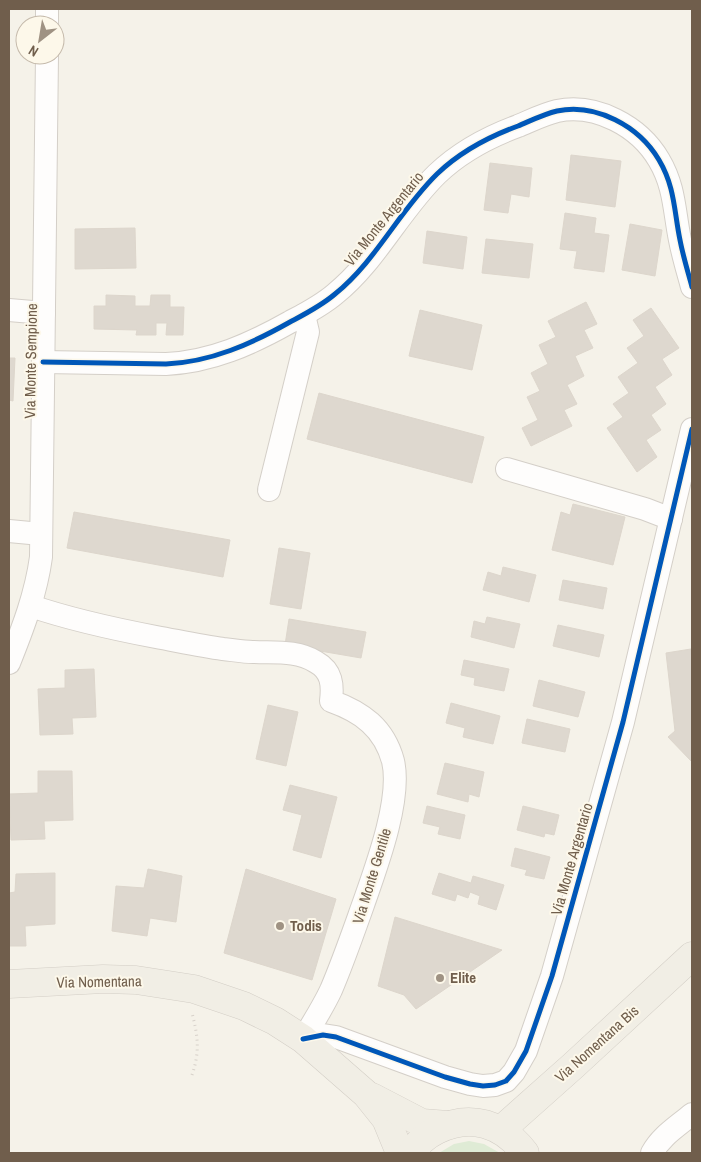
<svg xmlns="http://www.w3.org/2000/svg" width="701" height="1162" font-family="'Archivo Narrow',sans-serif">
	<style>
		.green { fill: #dfebd5 }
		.building { fill: #ded8cf; stroke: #ddd6cc }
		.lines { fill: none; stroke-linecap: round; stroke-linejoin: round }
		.minor-casing { stroke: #d4cfc8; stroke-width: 24 }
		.major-casing { stroke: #d3cec6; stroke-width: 29 }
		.path { stroke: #d7d1ca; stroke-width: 3; stroke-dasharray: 1 4; stroke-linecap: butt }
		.minor { stroke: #fefdfc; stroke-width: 22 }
		.major { stroke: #f1eee5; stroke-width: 28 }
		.cycleway-casing { stroke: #fdf8ea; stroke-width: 8 }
		.cycleway { stroke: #0057b8; stroke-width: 5 }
		.poi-dot { fill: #9f9283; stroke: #fdf8ea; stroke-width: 2 }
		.labels { text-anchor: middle; stroke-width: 4; stroke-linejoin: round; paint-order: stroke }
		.street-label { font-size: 15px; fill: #705e4c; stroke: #fdf8ea }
		.poi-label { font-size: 15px; font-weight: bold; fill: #705e4c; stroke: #fdf8ea; text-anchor: start }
	</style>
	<rect width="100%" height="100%" fill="#f5f2e9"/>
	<polygon class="green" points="469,1141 484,1144 500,1153 439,1153 454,1144"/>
	<g class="building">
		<polygon points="571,155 621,161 615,207 566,200"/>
		<polygon points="490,163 532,168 529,197 511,194 508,213 484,210"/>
		<polygon points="565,213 596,218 594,233 609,235 604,272 574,268 577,251 560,249"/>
		<polygon points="630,224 662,230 655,276 622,270"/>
		<polygon points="135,228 136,268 75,269 75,229"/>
		<polygon points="427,231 467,237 463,269 423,263"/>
		<polygon points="486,239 533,244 529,278 482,273"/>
		<polygon points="106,295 135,296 135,306 150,306 151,295 170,295 170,307 184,307 183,335 166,335 167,323 156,323 156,335 136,335 137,330 94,329 94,306 106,306"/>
		<polygon points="586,302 597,324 584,330 593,348 575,356 584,376 567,385 577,404 564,410 572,426 531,446 522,428 538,420 527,397 540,391 531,373 548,364 539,345 556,337 548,321"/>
		<polygon points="651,308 679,348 662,359 672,375 655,387 666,404 651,415 661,430 646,440 657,457 637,472 607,428 623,417 613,404 629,393 618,377 638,363 627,348 644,336 633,320"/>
		<polygon points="420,310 482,325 472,370 409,356"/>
		<polygon points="9,358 15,358 13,401 9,400"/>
		<polygon points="319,393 484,437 472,483 307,439"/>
		<polygon points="573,504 625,517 613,565 552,550 561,512 570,515"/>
		<polygon points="74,512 230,540 223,577 67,548"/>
		<polygon points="279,548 310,553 301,609 270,604"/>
		<polygon points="503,567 536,575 529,602 483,590 488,572 501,576"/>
		<polygon points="563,580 607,588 603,609 559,600"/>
		<polygon points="487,617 520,624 514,648 471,637 474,621 485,624"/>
		<polygon points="289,619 366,632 361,658 285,645"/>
		<polygon points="558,625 604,635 599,657 553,646"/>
		<polygon points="691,649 692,661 692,762 668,737 675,731 666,653"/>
		<polygon points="464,660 509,669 504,691 474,685 475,678 461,675"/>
		<polygon points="94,669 96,717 72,718 73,734 40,735 38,689 65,688 65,670"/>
		<polygon points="539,680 585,692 578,717 533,706"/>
		<polygon points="451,703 500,716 493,744 463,737 465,728 446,723"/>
		<polygon points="268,705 298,712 286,766 256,759"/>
		<polygon points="527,719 570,729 565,752 522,743"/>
		<polygon points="445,763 484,772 479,797 469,794 468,802 437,794"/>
		<polygon points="38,771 72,771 73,820 44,821 45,839 11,840 9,794 38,793"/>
		<polygon points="290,785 337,797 321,858 293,850 302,815 283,810"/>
		<polygon points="427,806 465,815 460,839 438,834 440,827 423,823"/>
		<polygon points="523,806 559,815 554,835 545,833 544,837 517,830"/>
		<polygon points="515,848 550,857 544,879 525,875 527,870 511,866"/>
		<polygon points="148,869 182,876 176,922 150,918 147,936 112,931 116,886 144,888"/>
		<polygon points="246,869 336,899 312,980 224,953"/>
		<polygon points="55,873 55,924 25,926 26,946 9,946 9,893 15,892 16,874"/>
		<polygon points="439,873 471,883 473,876 504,885 496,910 478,904 480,896 470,892 468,898 457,894 455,901 432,894"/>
		<polygon points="395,917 502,950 416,1009 404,995 378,986"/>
	</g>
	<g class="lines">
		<defs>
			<g id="minor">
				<polyline points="47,9 47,25"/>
				<polyline points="9,310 44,313"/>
				<path d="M 43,362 L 166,364 C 211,362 251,344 290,322 C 305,314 321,306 335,294 C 376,261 399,211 437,174 C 460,152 488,137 518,126 C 530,121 544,114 557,111 C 596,103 639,126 659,160 C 675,187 674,211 680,240 C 683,256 688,272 692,287"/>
				<polyline points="507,469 645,509 671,519"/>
				<polyline points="269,490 308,332 304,315"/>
				<polyline points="9,531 41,534"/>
				<path d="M 31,606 C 72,620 114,629 156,637 C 178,641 201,646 223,649 C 233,650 243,652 253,652 C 275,653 297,650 316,662 C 332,671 333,685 331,701 C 362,712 384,728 393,761 C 402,799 376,868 363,905 C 353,933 343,962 331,990 C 323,1007 313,1023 303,1039"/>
				<path d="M 9,663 C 23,628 36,594 41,557 L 47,55"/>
				<polyline points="303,1039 323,1035 336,1037 445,1077 470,1084 483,1086 495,1085 506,1081 514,1072 526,1051 552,976 623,722 692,429"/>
				<path d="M 652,1153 C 661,1136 678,1126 692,1114"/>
			</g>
			<g id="major">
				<polyline points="9,984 103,979 136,980 194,989 244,1006 275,1021 303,1039 366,1094 386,1119 400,1153"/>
				<polyline points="372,1097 422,1123 448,1125"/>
				<polyline points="501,1130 574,1065 692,956"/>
				<path d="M 412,1153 C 417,1143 427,1135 437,1130 C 471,1113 503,1124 525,1153"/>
			</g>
		</defs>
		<use href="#minor" class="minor-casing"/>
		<use href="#major" class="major-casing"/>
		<path class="path" d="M 192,1075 C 200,1052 198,1036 192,1013"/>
		<use href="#minor" class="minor"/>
		<use href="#major" class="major"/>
		<defs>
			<g id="cycleway">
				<path d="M 43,362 L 166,364 C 211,362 251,344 290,322 C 305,314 321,306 335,294 C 376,261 399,211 437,174 C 460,152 488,137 518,126 C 530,121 544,114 557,111 C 596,103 639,126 659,160 C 675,187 674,211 680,240 C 683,256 688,272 692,287"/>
				<polyline points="303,1039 323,1035 336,1037 445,1077 470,1084 483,1086 495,1085 506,1081 514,1072 526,1051 552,976 623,722 692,429"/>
			</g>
		</defs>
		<use href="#cycleway" class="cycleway-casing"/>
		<use href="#cycleway" class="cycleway"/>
	</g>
	<g class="poi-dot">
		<circle cx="280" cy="926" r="5"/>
		<circle cx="440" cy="978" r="5"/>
	</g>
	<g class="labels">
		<g class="street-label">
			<text transform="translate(384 219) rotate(-51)" y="5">Via Monte Argentario</text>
			<text transform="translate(31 361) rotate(-89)" y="5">Via Monte Sempione</text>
			<text transform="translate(572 859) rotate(-74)" y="5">Via Monte Argentario</text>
			<text transform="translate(372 876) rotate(-73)" y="5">Via Monte Gentile</text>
			<text transform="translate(99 982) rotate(-1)" y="5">Via Nomentana</text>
			<text transform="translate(597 1044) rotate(-42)" y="5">Via Nomentana Bis</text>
		</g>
		<g class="poi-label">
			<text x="290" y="931">Todis</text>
			<text x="450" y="983">Elite</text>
		</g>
	</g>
	<rect width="701" height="1162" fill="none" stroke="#705e4c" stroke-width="20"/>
	<g transform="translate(40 40) rotate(211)"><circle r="24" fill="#fdf8ea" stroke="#c5baab"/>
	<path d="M0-4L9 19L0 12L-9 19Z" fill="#9f9283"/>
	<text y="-8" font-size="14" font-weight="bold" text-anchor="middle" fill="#705e4c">N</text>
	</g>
</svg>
